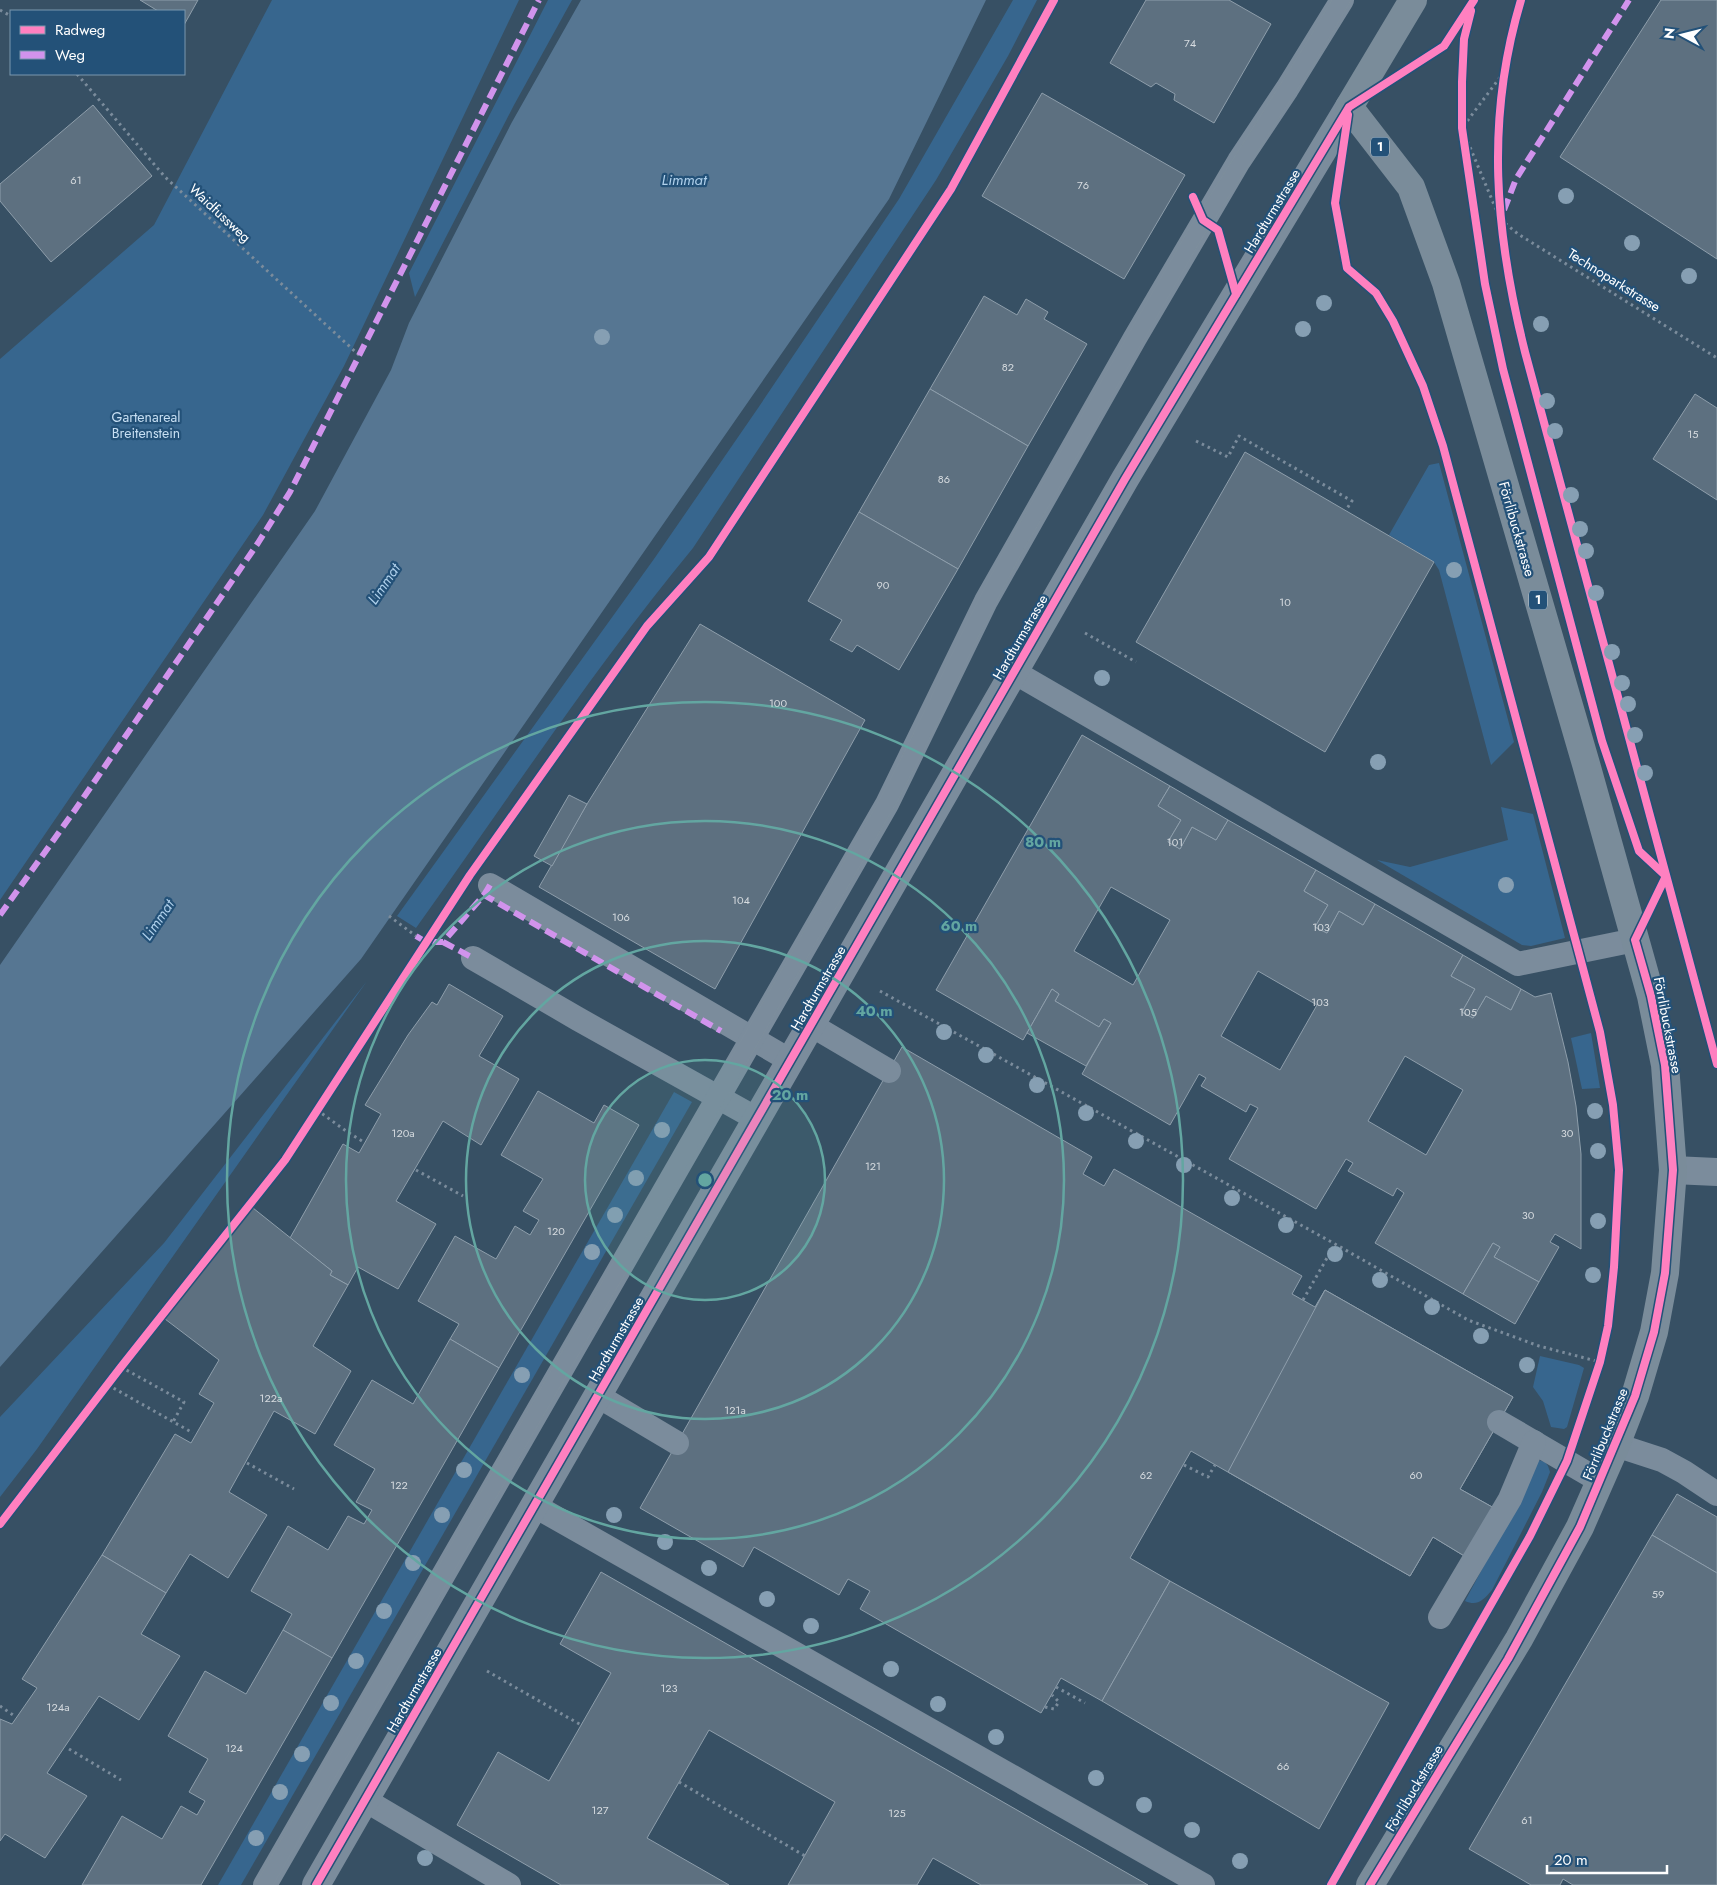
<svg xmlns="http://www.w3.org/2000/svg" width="1717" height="1885" font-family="Jost,sans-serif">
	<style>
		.green { fill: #37668e }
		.water { fill: #567692 }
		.building { fill: #5d7080; stroke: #8e9eab; fill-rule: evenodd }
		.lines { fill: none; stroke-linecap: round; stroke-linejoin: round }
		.path { stroke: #7b8c9c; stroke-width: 3; stroke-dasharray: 2.5 4; stroke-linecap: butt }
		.lane { stroke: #7b8c9c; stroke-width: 24 }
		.street { stroke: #7b8c9c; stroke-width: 28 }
		.primary { stroke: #7a8c9a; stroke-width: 28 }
		.tram { stroke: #7d8e9c; stroke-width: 1 }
		.quiet { stroke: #d193ec; stroke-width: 6; stroke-dasharray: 12 6; stroke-linecap: butt }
		.cycleway-casing { stroke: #235178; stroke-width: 11 }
		.cycleway { stroke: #ff80c0; stroke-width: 8 }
		.tree { fill: #869fb3 }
		.ring { fill: none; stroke: #63a6a1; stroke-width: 2.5 }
		.labels { text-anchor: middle; stroke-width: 4.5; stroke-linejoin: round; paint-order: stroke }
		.number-label { font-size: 11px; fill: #d6dbdf }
		.shield { fill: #235178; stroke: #bdcbd6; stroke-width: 1 }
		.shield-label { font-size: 12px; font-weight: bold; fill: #fff }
		.street-label { font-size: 14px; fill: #fff; stroke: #235178 }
		.park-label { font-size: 14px; fill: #c7dff3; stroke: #235178 }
		.water-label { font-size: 15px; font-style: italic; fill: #b0d1ec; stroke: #235178 }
		.centre { fill: #63a6a1; stroke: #235178; stroke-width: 2.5 }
		.ring-label { font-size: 15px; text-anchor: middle; font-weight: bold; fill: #63a6a1; stroke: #235178; stroke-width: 4.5; stroke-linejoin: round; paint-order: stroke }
	</style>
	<rect width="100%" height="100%" fill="#375064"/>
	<g class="green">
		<polygon points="272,0 519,0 344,366 263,515 0,900 0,359 154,225"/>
		<polygon points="548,0 572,0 514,105 415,297 409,273"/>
		<path d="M 1013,0 L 1037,0 L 1008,56 L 936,180 L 693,548 C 593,669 507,801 416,928 L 397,916 L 654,559 L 756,411 L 899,199 Z"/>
		<polygon points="1439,463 1514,742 1491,765 1439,570 1434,562 1389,535 1429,465"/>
		<polygon points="1501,807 1533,814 1565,938 1531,946 1522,945 1377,860 1410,867 1508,840"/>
		<polygon points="367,981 37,1449 0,1497 0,1417 164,1243"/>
		<polygon points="1591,1033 1600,1088 1582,1089 1571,1038"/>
		<polygon points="674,1092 692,1102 241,1885 218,1885"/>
		<polygon points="1540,1356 1579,1365 1584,1368 1567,1427 1564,1429 1551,1427 1543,1401 1533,1387"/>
		<path d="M 1538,1460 L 1545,1462 L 1548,1466 L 1550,1472 L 1542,1492 L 1492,1590 C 1484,1599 1478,1607 1465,1601 L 1531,1478 Z"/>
	</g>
	<polygon class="water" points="581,0 986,0 889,199 361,959 0,1367 0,965 315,511 391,370 409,323 512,122"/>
	<g class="building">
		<polygon points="140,0 198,0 184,25 184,11 158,11"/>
		<polygon points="1146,0 1229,0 1271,24 1214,123 1174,100 1175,94 1156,83 1151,87 1110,63"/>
		<polygon points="1661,0 1717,0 1717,259 1560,157"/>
		<polygon points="1042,93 1185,175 1124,279 982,196"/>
		<polygon points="93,105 152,176 51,262 0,201 0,184"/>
		<polygon points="984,296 1017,315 1026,299 1048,312 1044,319 1087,344 1028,446 930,389"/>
		<polygon points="930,389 1028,446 958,569 859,512"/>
		<polygon points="1695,394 1717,408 1717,500 1653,459"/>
		<polygon points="1245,452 1434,562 1325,752 1136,642"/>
		<polygon points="859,512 958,569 899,670 857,645 852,652 830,640 842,620 808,601"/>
		<polygon points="700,624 865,720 715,989 539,887 587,804"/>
		<path d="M 1082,735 L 1170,786 L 1158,806 L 1181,820 L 1168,842 L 1180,849 L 1192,827 L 1216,840 L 1228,820 L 1316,870 L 1304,891 L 1328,905 L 1315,927 L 1327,933 L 1339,911 L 1363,925 L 1375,904 L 1463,955 L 1451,976 L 1475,989 L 1462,1012 L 1473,1018 L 1486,996 L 1511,1010 L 1521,989 L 1535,997 L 1551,993 L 1568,1062 L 1576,1106 L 1581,1154 L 1581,1249 L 1555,1234 L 1550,1242 L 1559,1247 L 1539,1282 L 1494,1257 L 1500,1247 L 1493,1243 L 1463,1294 L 1375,1243 L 1404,1193 L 1397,1188 L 1393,1196 L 1348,1171 L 1353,1163 L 1346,1159 L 1316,1209 L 1229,1159 L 1258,1108 L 1250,1104 L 1246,1112 L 1201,1086 L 1206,1078 L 1199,1074 L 1170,1125 L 1082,1074 L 1111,1023 L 1104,1019 L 1099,1027 L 1055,1001 L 1059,994 L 1052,989 L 1023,1040 L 936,990 ZM 1111,887 L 1170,920 L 1133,985 L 1074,951 ZM 1258,971 L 1317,1005 L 1280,1070 L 1221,1036 ZM 1405,1056 L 1463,1090 L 1426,1155 L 1368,1121 Z"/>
		<polygon points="1170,786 1228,820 1216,840 1192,827 1180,849 1168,842 1181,820 1158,806"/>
		<polygon points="569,795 587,804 552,866 534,856"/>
		<polygon points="1316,870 1375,904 1363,925 1339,911 1327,933 1315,927 1328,905 1304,891"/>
		<polygon points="1463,955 1521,989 1511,1010 1486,996 1473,1018 1462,1012 1475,989 1451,976"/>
		<polygon points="449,984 503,1016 479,1056 519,1079 481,1145 443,1121 396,1201 436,1224 398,1289 358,1267 348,1285 330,1275 332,1271 290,1238 343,1144 359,1153 381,1114 365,1105 408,1035 432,1002 437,1005"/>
		<polygon points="1052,989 1059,994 1055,1001 1099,1027 1104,1019 1111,1023 1086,1066 1027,1033"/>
		<polygon points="902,1047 1092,1157 1083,1174 1104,1186 1114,1169 1302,1276 1292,1294 1315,1307 1325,1290 1513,1397 1460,1489 1494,1508 1466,1557 1433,1537 1410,1576 1191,1451 1130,1558 1170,1581 1102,1701 1061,1678 1041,1713 860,1609 870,1591 848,1579 839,1595 754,1547 743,1567 640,1508"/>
		<polygon points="538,1091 594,1123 604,1105 639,1125 499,1368 450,1339 459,1324 418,1301 455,1236 496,1259 515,1226 530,1235 539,1220 523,1211 543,1179 501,1155"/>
		<polygon points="253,1208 332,1271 330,1275 348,1285 313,1346 351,1371 315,1434 274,1411 229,1492 267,1515 228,1578 190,1554 166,1593 102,1555 175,1434 191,1443 214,1403 199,1394 219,1360 165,1319"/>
		<polygon points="1493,1243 1500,1247 1494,1257 1539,1282 1515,1324 1463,1294"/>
		<polygon points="1325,1290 1513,1397 1460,1489 1494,1508 1466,1557 1433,1537 1410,1576 1228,1472"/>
		<polygon points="450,1339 499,1368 332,1658 283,1630 292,1614 251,1591 288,1526 328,1550 348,1516 364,1524 372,1510 356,1502 375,1469 334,1445 372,1380 413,1404"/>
		<polygon points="1677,1494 1717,1517 1717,1573 1652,1535"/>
		<polygon points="1652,1535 1717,1573 1717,1885 1573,1885 1563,1879 1560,1885 1531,1885 1469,1849"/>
		<polygon points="102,1555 166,1593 141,1634 180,1656 139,1720 99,1696 47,1773 87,1796 45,1858 5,1834 0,1841 0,1719 12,1724 37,1688 22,1679"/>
		<polygon points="601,1572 1148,1885 981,1885 933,1858 917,1885 788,1885 835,1802 709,1730 647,1838 729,1885 561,1885 457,1825 498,1752 549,1781 611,1673 560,1644"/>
		<polygon points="1170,1581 1389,1703 1319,1829 1102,1701"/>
		<polygon points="283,1630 332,1658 201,1885 82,1885 122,1816 162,1839 181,1806 197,1815 205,1801 189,1792 208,1759 168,1736 205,1671 246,1694"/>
	</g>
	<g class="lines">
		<g class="path">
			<polyline points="0,10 11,16"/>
			<polyline points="1504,72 1462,128 1500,219 1518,234 1717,358"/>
			<polyline points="77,74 165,177 360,356"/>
			<polyline points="1196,441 1228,457 1239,436 1352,501 1346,510"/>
			<polyline points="1085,633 1136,662"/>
			<polyline points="389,916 416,936"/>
			<polyline points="880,991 1335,1244 1468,1320 1539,1346 1600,1362"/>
			<polyline points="317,1110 346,1131 362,1141"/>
			<polyline points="416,1170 463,1196"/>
			<polyline points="1303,1300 1335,1244"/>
			<polyline points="121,1367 184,1402 173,1422"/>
			<polyline points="108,1385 193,1433"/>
			<polyline points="247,1463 294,1489"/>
			<polyline points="1184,1465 1208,1477 1215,1465"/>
			<polyline points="487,1671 581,1725"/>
			<polyline points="1056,1687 1085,1703"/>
			<polyline points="0,1706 13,1715"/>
			<polyline points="1045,1707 1054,1709 1059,1702 1052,1695"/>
			<polyline points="69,1749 121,1780"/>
			<polyline points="679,1782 805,1856"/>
		</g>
		<g class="lane">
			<polyline points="1014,672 1518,964 1635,940"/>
			<polyline points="490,885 791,1061"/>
			<polyline points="473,958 578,1019 757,1119"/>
			<polyline points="811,1025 889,1071"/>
			<polyline points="598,1396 677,1443"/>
			<polyline points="1499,1422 1600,1481"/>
			<polyline points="1616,1445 1662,1460 1684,1472 1717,1494"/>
			<polyline points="535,1506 1203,1885"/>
			<polyline points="1440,1617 1510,1499 1534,1442"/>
			<polyline points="365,1800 509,1885"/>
			<polyline points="265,1885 887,804 986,601 1135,338 1239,161 1287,89 1342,0"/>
		</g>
		<g class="street">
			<polyline points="1673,1170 1717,1172"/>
			<polyline points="316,1885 1125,479 1349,107"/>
		</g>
		<polyline class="primary" points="1370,1885 1519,1639 1580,1527 1616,1445 1635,1396 1654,1332 1665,1273 1673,1170 1665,1065 1651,996 1586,764 1446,283 1411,187 1349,107 1413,0"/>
		<g class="tram">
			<path d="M 255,1885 L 880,799 C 925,715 962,628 1007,545 L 1189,229 L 1307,42 L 1332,0"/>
			<polyline points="273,1885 898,800 945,708 975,643 1019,558 1202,238 1320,54 1351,0"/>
		</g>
		<g class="quiet">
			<polyline points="1504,210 1516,179 1629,0"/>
			<polyline points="484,895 490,885"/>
			<polyline points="0,915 75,810 258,543 290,492 539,0"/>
			<polyline points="416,936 426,942 443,942 484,895 721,1031"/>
			<polyline points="443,942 473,958"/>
		</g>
		<defs>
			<g id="cycleway">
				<path d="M 1521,0 C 1485,120 1495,233 1525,352 L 1717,1064"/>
				<polyline points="1193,197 1203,220 1218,230 1236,294"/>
				<polyline points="0,1524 121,1367 285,1160 470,875 647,626 709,557 951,189 1054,0"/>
				<polyline points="316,1885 1125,479 1349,107 1444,46 1474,0"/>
				<polyline points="1331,1885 1530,1536 1567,1461 1600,1362 1608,1326 1614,1267 1619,1170 1613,1105 1600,1032 1443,446 1423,386 1393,321 1376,293 1347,268 1335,203 1348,115"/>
				<polyline points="1370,1885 1508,1659 1580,1527 1635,1396 1654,1332 1665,1273 1673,1170 1665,1065 1651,996 1635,940 1666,876 1639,851 1602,741 1503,369 1485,284 1462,128 1462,82 1464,39 1471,11"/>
			</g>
		</defs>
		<use href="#cycleway" class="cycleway-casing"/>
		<use href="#cycleway" class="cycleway"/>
	</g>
	<g class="tree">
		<circle cx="1566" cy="196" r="8"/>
		<circle cx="1632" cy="243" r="8"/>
		<circle cx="1689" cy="276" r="8"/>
		<circle cx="1324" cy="303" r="8"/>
		<circle cx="1541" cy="324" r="8"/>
		<circle cx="1303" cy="329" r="8"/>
		<circle cx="602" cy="337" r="8"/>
		<circle cx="1547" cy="401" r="8"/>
		<circle cx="1555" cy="431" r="8"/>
		<circle cx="1571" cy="495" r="8"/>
		<circle cx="1580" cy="529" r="8"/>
		<circle cx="1586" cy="551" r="8"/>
		<circle cx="1454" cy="570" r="8"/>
		<circle cx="1596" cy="593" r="8"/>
		<circle cx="1612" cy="652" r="8"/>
		<circle cx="1102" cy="678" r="8"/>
		<circle cx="1622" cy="683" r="8"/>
		<circle cx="1628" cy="704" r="8"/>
		<circle cx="1635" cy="735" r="8"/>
		<circle cx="1378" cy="762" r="8"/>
		<circle cx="1645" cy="773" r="8"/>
		<circle cx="1506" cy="885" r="8"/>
		<circle cx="944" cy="1032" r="8"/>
		<circle cx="986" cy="1055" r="8"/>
		<circle cx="1037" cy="1085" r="8"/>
		<circle cx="1595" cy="1111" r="8"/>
		<circle cx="1086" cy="1113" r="8"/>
		<circle cx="662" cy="1130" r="8"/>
		<circle cx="1136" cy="1141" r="8"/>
		<circle cx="1598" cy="1151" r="8"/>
		<circle cx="1184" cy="1165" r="8"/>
		<circle cx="636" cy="1178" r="8"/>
		<circle cx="1232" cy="1198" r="8"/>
		<circle cx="615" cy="1215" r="8"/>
		<circle cx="1598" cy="1221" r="8"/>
		<circle cx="1286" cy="1225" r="8"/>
		<circle cx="592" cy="1252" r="8"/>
		<circle cx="1335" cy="1254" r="8"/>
		<circle cx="1593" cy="1275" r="8"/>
		<circle cx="1380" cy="1280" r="8"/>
		<circle cx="1432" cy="1307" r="8"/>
		<circle cx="1481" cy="1336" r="8"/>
		<circle cx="1527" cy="1365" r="8"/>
		<circle cx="522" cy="1375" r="8"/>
		<circle cx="464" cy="1470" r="8"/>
		<circle cx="442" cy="1515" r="8"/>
		<circle cx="614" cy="1515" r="8"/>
		<circle cx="665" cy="1542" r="8"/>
		<circle cx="413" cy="1563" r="8"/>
		<circle cx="709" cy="1568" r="8"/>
		<circle cx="767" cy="1599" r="8"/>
		<circle cx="384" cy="1611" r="8"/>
		<circle cx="811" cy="1626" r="8"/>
		<circle cx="356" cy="1661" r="8"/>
		<circle cx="891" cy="1669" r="8"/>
		<circle cx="331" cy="1703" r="8"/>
		<circle cx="938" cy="1704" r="8"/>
		<circle cx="996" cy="1737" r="8"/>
		<circle cx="302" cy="1754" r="8"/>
		<circle cx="1096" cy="1778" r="8"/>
		<circle cx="280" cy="1792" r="8"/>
		<circle cx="1144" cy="1805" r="8"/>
		<circle cx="1192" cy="1830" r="8"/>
		<circle cx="256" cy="1838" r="8"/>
		<circle cx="425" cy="1858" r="8"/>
		<circle cx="1240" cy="1861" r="8"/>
	</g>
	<circle cx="705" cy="1180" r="120" fill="#63a6a1" fill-opacity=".12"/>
	<g class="ring">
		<circle cx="705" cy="1180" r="120"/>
		<circle cx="705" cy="1180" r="239"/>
		<circle cx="705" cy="1180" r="359"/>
		<circle cx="705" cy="1180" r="478"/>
	</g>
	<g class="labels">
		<g class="number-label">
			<text x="1190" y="47">74</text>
			<text x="76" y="184">61</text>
			<text x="1083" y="189">76</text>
			<text x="1008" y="371">82</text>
			<text x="1693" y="438">15</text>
			<text x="944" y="483">86</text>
			<text x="883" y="589">90</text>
			<text x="1285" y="606">10</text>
			<text x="778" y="707">100</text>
			<text x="1175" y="846">101</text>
			<text x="741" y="904">104</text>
			<text x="621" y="921">106</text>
			<text x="1321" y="931">103</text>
			<text x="1320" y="1006">103</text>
			<text x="1468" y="1016">105</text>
			<text x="403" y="1137">120a</text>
			<text x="1567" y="1137">30</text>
			<text x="873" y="1170">121</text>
			<text x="1528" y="1219">30</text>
			<text x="556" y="1235">120</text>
			<text x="271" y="1402">122a</text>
			<text x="735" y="1414">121a</text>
			<text x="1146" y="1479">62</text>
			<text x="1416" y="1479">60</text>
			<text x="399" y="1489">122</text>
			<text x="1658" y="1598">59</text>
			<text x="669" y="1692">123</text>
			<text x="58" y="1711">124a</text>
			<text x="234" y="1752">124</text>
			<text x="1283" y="1770">66</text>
			<text x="600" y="1814">127</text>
			<text x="897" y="1817">125</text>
			<text x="1527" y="1824">61</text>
		</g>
		<g class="shield">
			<rect x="1371" y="137.5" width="18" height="19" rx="4"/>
			<rect x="1529" y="590.5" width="18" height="19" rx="4"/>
		</g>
		<g class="shield-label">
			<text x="1380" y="151">1</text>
			<text x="1538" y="604">1</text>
		</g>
		<g class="street-label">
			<text transform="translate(1272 211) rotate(-59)" y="5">Hardturmstrasse</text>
			<text transform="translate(220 213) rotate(43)" y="5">Waidfussweg</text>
			<text transform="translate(1614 280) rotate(32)" y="5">Technoparkstrasse</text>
			<text transform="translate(1517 529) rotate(74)" y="5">Förrlibuckstrasse</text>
			<text transform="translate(1020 637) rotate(-60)" y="5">Hardturmstrasse</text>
			<text transform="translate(818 988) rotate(-60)" y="5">Hardturmstrasse</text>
			<text transform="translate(1668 1025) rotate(79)" y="5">Förrlibuckstrasse</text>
			<text transform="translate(616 1339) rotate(-60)" y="5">Hardturmstrasse</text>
			<text transform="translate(1605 1434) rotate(-68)" y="5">Förrlibuckstrasse</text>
			<text transform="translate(414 1690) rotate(-60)" y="5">Hardturmstrasse</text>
			<text transform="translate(1414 1788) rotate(-59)" y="5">Förrlibuckstrasse</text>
		</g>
		<g class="park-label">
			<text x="146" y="422">Gartenareal<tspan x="146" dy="16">Breitenstein</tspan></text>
		</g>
		<g class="water-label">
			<text x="684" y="185">Limmat</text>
			<text transform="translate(384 584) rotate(-56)" y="5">Limmat</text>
			<text transform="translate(158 920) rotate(-56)" y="5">Limmat</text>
		</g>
	</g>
	<circle cx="705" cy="1180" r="8" class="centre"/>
	<g class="ring-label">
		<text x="1043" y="847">80 m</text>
		<text x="959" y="931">60 m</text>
		<text x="874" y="1016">40 m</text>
		<text x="790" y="1100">20 m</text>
	</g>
	<rect x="10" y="10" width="175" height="65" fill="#235178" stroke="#7b97ae"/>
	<rect x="20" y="26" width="25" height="8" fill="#ff80c0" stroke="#7b97ae"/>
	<text x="55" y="35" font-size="15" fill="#ffffff">Radweg</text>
	<rect x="20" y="51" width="25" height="8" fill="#d193ec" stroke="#7b97ae"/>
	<text x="55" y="60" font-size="15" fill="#ffffff">Weg</text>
	<g transform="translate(1682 35) rotate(277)" stroke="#235178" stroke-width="4" paint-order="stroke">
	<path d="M0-4L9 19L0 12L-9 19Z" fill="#ffffff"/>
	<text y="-8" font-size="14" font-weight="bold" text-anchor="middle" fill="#ffffff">N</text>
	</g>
	<path d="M1547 1865v8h120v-8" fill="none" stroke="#ffffff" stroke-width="2.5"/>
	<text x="1554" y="1865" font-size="15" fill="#ffffff" stroke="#235178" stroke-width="4" paint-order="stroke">20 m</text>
</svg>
